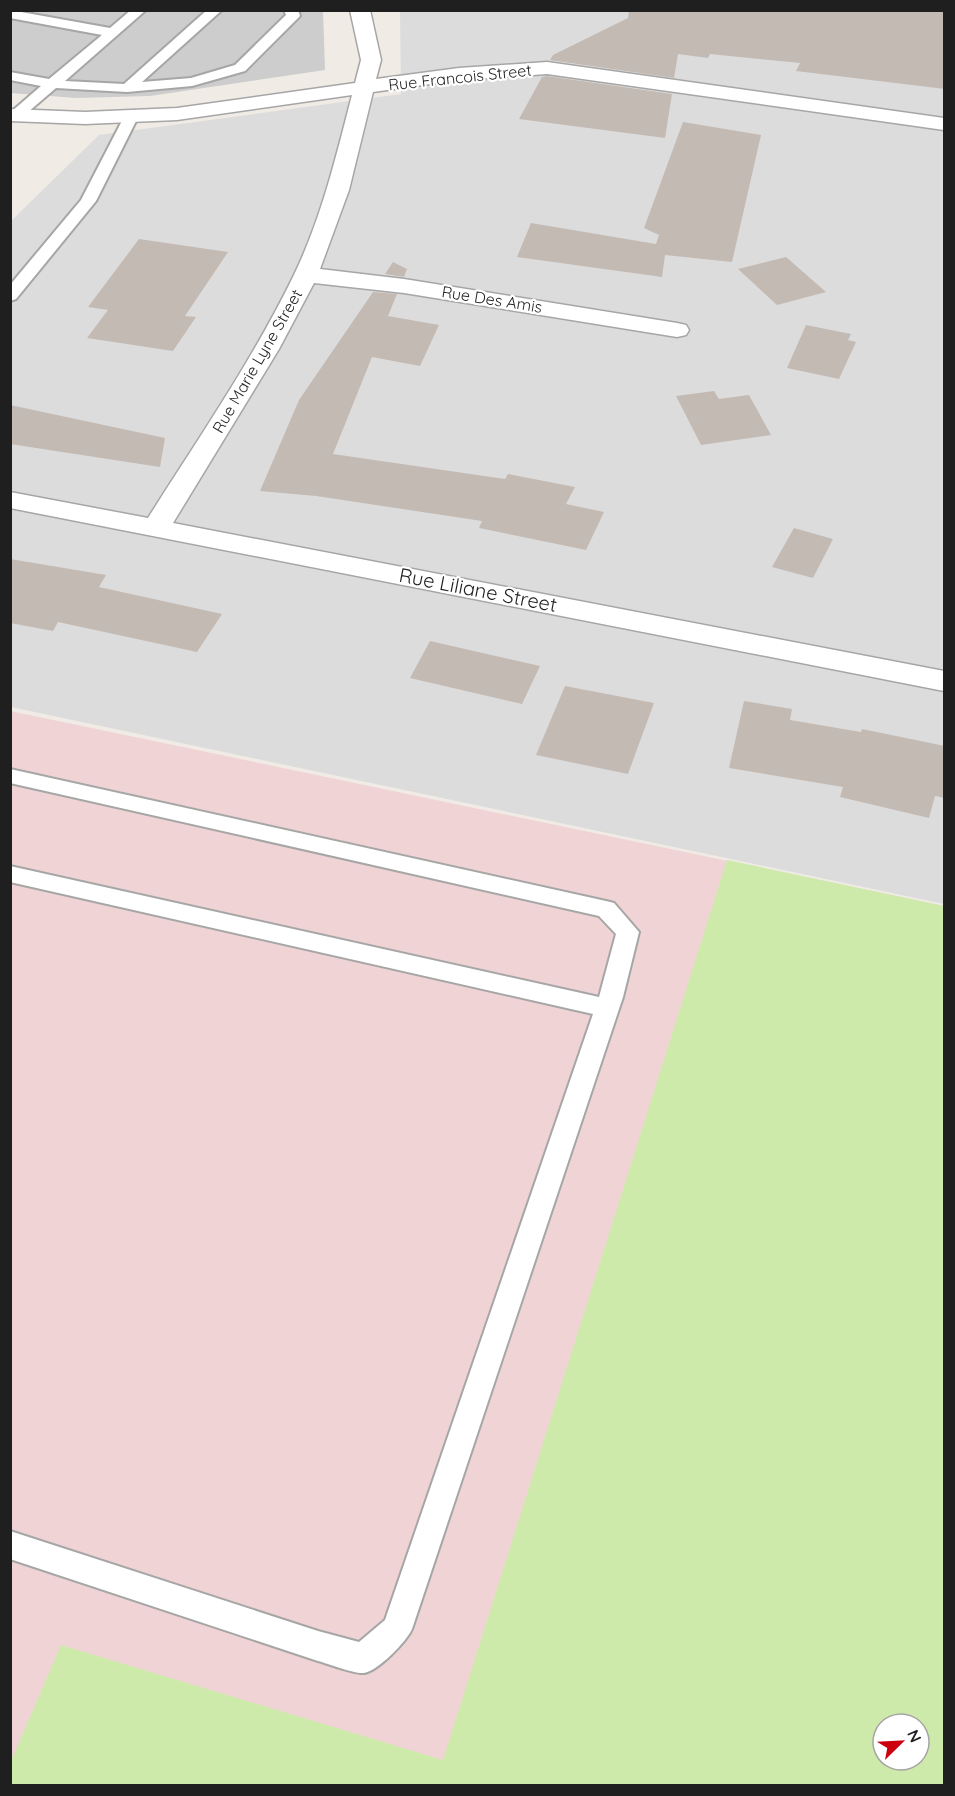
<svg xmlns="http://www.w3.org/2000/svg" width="955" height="1796" font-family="Quicksand,sans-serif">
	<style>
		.residential { fill: #dddcdc }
		.commercial { fill: #f0d4d5; fill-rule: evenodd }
		.religious { fill: #cdcdcd }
		.grass { fill: #ceeaab; fill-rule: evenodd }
		.building { fill: #c4bab4 }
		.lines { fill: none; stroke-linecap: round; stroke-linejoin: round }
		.service-casing { stroke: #a6a6a6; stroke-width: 4 }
		.minor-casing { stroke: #a6a6a6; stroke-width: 3 }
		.service { fill: #fff; fill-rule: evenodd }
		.minor { fill: #fff; fill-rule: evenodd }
		.labels { text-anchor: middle; stroke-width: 4.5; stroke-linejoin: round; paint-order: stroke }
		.far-street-label { font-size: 16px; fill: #1f1f1f; stroke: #fff }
		.street-label { font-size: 20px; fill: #1f1f1f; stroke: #fff }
	</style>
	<rect width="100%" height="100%" fill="#f0ebe5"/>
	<polygon class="residential" points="400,11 944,11 944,904 11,707 11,221 99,135 401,94"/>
	<path class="commercial" d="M 10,711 L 944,906 L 944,1785 L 11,1785 ZM 883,1724 L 919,1724 L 919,1760 L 883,1760 Z"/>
	<polygon class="religious" points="10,11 323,11 325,70 150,96 76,98 11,93"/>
	<path class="grass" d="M 727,860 L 944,906 L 944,1785 L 11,1785 L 11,1761 L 61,1645 L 443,1760 ZM 883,1724 L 919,1724 L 919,1760 L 883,1760 Z"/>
	<g class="building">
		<polygon points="629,10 945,10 945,89 796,71 800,63 710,54 708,58 678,54 674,78 550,60 553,55 628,18"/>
		<polygon points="547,76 672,94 665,138 519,119 542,77"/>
		<polygon points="683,122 761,135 732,262 665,255 662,277 517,257 531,223 656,244 659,235 644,228"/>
		<polygon points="139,239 228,252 185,316 196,317 173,351 87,338 108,310 88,307"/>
		<polygon points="786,257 826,292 777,305 738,269"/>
		<polygon points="393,262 407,269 404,277 385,274"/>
		<polygon points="373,292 397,294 388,316 439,325 420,366 372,357 333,454 505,479 508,474 575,487 566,504 604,512 586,550 479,528 482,521 316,496 260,491 299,400"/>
		<polygon points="806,325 851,334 848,340 856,342 839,379 787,368"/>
		<polygon points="714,391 719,399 749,395 771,435 701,445 676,396"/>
		<polygon points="10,405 165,438 160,467 10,444"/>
		<polygon points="794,528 833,539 813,578 772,567"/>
		<polygon points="10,559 106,575 99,587 222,614 197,652 58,622 53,631 10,623"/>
		<polygon points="430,641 540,666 522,704 410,678"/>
		<polygon points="565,686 654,703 628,774 536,755"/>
		<polygon points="744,701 792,709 790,720 861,732 862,729 945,746 945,798 935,796 929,818 840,797 843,787 729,768"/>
	</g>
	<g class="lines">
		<defs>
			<g id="service">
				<polygon points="10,10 110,28 131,10 146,10 65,81 124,84 207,10 222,10 142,82 191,78 235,65 286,15 284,10 298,10 300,16 245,71 192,86 127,92 56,88 21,118 11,118 11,112 41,86 10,80 10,72 49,79 102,35 10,18"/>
				<polygon points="131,113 138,117 96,201 16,299 10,301 10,285 81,200 124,117"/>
				<path d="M 10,769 L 606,901 L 614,903 L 639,932 L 623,997 L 412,1629 C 407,1641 378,1671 364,1673 C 354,1674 329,1664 318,1661 L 10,1559 L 10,1531 L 318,1631 L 359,1642 L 385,1620 L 593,1014 L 10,882 L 10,866 L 599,997 L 616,934 L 599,916 L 10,783 Z"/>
			</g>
			<path id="minor" d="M 350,10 L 370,10 L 381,60 L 376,79 L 459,68 L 547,62 L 944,118 L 944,130 L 547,74 L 459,80 L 373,92 L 349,190 L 320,269 L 404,279 L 677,323 L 686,325 L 689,330 L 686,335 L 677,337 L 404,293 L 314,283 L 279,349 L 173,523 L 944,671 L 944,691 L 10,508 L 10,492 L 148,518 C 198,439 252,361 293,277 C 321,220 336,157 352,95 L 177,120 L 85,124 L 10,121 L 10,109 L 85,112 L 177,108 L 355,83 L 361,60 Z"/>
		</defs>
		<use href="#service" class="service-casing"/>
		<use href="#minor" class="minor-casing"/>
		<use href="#service" class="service"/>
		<use href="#minor" class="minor"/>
	</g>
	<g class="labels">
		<g class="far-street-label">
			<text transform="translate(460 77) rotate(-6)" y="6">Rue Francois Street</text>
			<text transform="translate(492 299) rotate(9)" y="6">Rue Des Amis</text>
			<text transform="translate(257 361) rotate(-60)" y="6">Rue Marie Lyne Street</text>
		</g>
		<g class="street-label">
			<text transform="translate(478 590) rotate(11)" y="7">Rue Liliane Street</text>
		</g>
	</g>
	<rect width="955" height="1796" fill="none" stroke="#1f1f1f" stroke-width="24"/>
	<g transform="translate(901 1742) rotate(66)"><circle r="28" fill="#ffffff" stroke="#a5a5a5" stroke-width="1.5"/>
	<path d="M0-4.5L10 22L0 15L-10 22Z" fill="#cd000f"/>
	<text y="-9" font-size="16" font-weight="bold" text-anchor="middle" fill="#1f1f1f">N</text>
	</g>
</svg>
